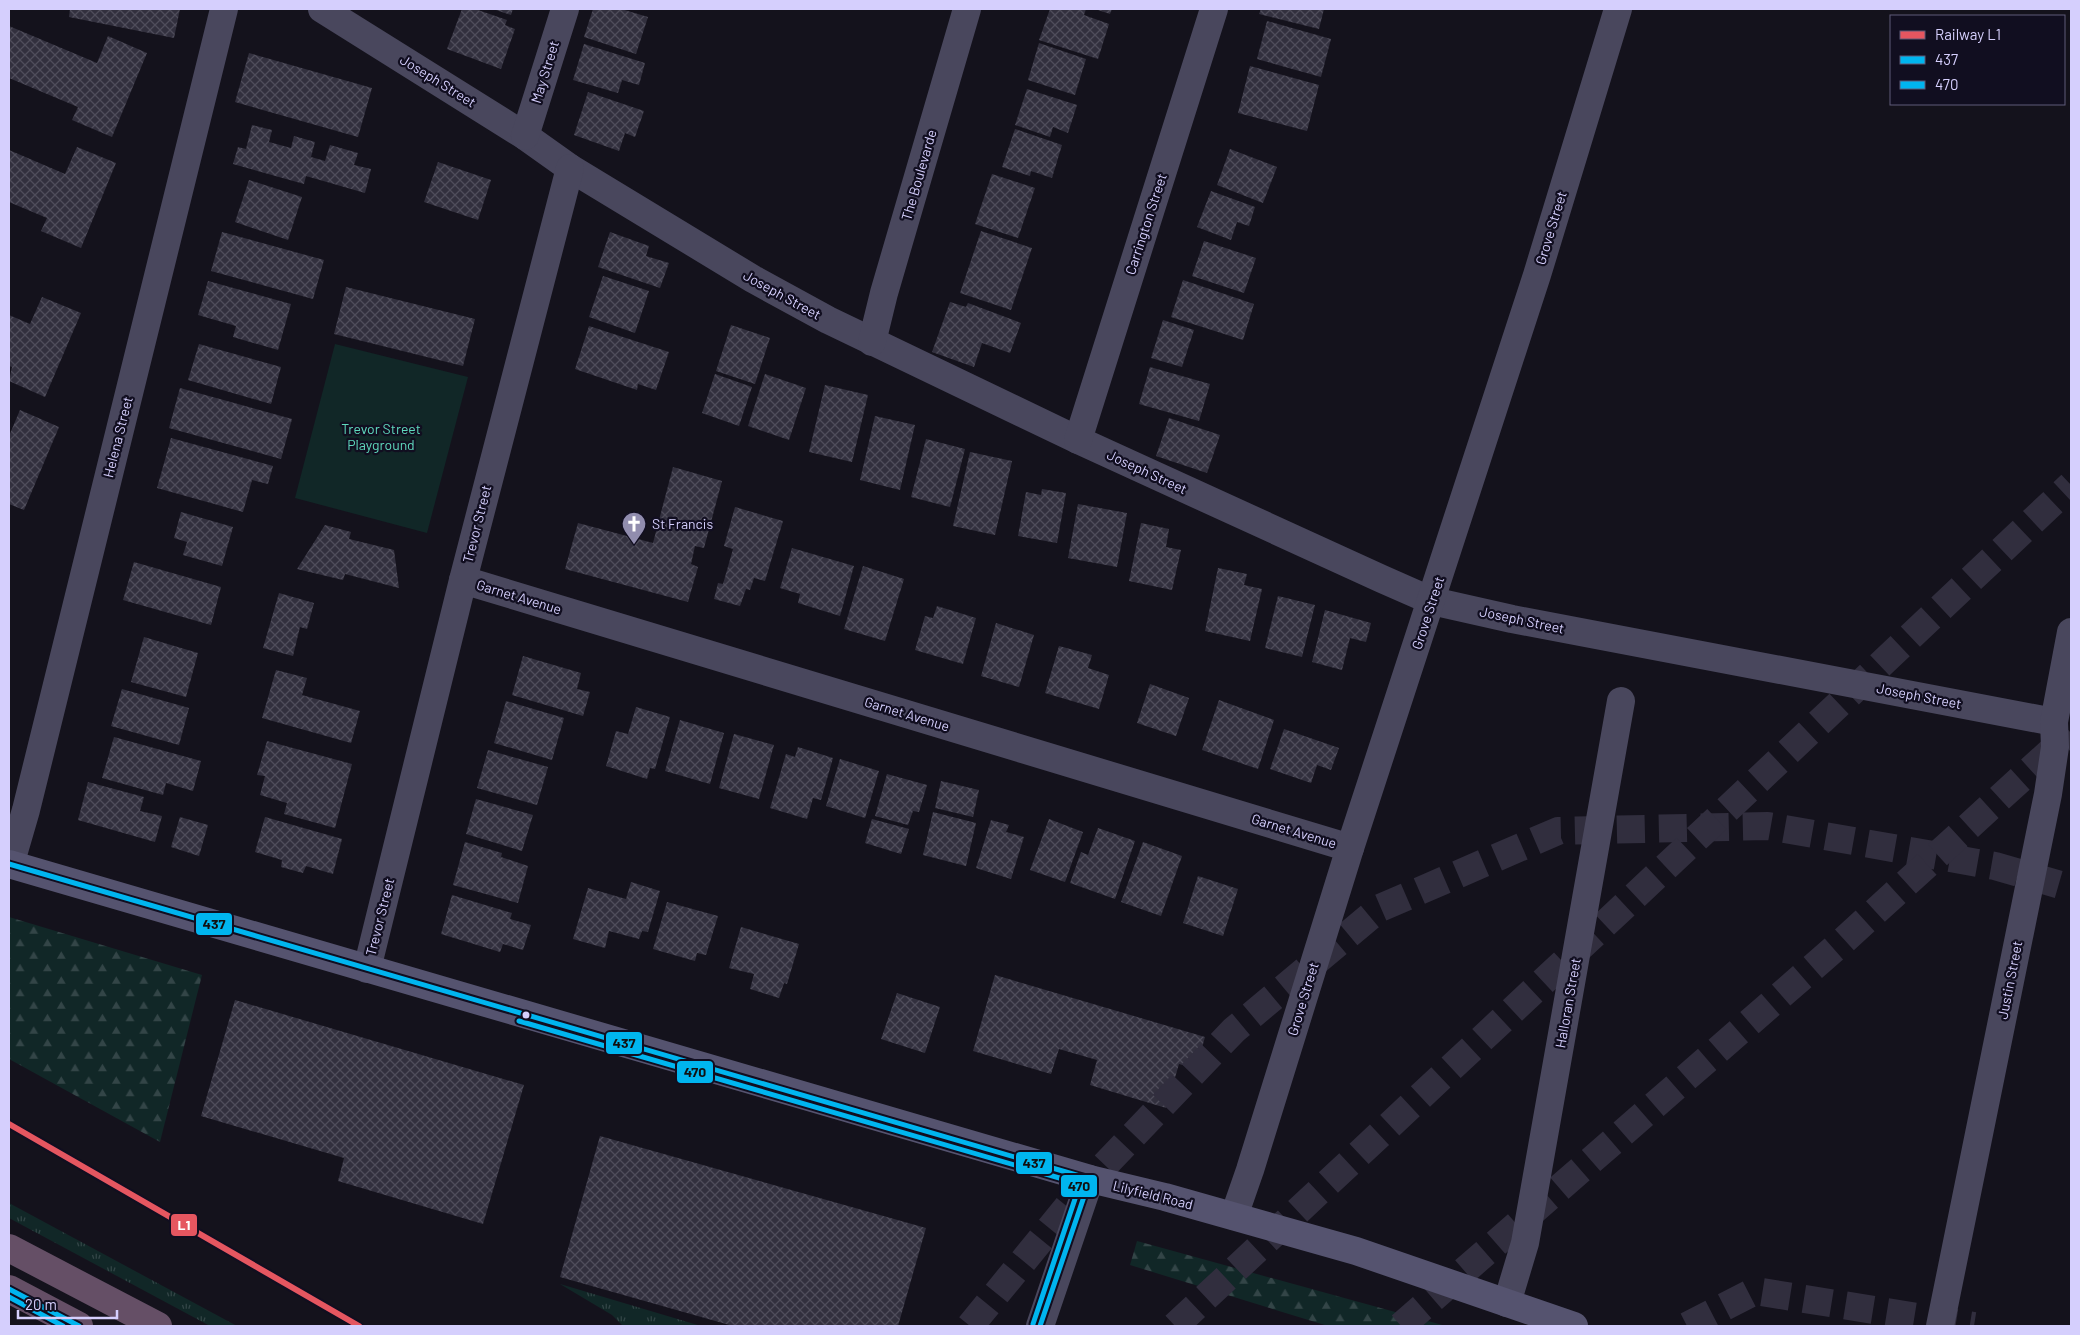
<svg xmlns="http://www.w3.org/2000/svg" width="2080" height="1335" font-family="Barlow,sans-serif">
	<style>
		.grass { fill: url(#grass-tufts) }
		.forest { fill: url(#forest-firs) }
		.park { fill: #112727 }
		.building { fill: url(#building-cross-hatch) }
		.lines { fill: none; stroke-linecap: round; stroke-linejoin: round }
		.highway-tunnel { stroke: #312e3e; stroke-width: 28; stroke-dasharray: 28 14; stroke-linecap: butt }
		.street { stroke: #49475d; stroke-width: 28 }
		.secondary { stroke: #55536f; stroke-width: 28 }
		.highway { stroke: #654f66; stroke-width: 28 }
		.bus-1-casing { stroke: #110e20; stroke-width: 9 }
		.bus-2-casing { stroke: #110e20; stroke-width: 9 }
		.bus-1 { stroke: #00b5ef; stroke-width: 5 }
		.bus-2 { stroke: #00b5ef; stroke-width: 5 }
		.rail-1-casing { stroke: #110e20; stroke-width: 10 }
		.rail-1 { stroke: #e55660; stroke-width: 6 }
		.bus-dot { fill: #d5cffd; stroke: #110e20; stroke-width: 2 }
		.labels { text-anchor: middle; stroke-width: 4.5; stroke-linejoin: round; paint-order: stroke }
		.street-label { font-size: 14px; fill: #d5cffd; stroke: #110e20 }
		.park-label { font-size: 14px; fill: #5fd9bd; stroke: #110e20 }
		.poi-label { font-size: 14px; fill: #d5cffd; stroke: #110e20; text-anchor: start }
		.line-badge { stroke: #110e20; stroke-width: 2 }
		.badge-label { font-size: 14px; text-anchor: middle; font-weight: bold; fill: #fff }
		.pale-badge-label { font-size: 14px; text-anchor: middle; font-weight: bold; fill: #111 }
	</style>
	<defs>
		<pattern id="grass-tufts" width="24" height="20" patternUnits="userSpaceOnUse" patternTransform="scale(1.25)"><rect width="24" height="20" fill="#112727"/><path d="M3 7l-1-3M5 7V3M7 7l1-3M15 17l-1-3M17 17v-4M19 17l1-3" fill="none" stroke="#334547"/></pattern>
		<pattern id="forest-firs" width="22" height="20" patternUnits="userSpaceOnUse" patternTransform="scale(1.25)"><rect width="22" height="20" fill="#112727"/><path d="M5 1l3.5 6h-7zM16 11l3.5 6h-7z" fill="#334547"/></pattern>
		<pattern id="building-cross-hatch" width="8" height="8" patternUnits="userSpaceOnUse" patternTransform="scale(1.25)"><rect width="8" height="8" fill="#32303e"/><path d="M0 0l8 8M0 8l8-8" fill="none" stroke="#4f4d5b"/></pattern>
	</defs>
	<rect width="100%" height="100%" fill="#14121c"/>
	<g class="grass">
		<polygon points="9,1203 237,1326 210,1326 9,1218"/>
		<polygon points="560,1284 701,1326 623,1326 612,1315"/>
	</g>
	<g class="forest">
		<polygon points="9,917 202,975 160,1142 9,1059"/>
		<polygon points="1137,1241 1446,1326 1328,1326 1130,1265"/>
	</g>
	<polygon class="park" points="335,344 468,377 427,533 295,498"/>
	<g class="building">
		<polygon points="70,9 180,9 174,38 69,17"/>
		<polygon points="462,9 475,9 507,20 505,25 515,29 501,69 447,49"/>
		<polygon points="493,9 513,9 511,15"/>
		<polygon points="593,9 621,9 648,17 636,54 584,37"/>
		<polygon points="1050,9 1086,9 1084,15 1109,24 1098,59 1039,40"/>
		<polygon points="1095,9 1112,9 1110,14"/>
		<polygon points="1261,9 1324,9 1319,29 1259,14"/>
		<polygon points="1267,21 1331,39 1321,77 1257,59"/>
		<polygon points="9,26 97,63 108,36 147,53 112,137 72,120 78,107 9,78"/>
		<polygon points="1039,43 1086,59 1075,95 1028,80"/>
		<polygon points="584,44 645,63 639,85 622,80 618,93 573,80"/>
		<polygon points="249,53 372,88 358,137 235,102"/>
		<polygon points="1250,66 1319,85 1307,131 1238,113"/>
		<polygon points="1027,89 1077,105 1068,133 1053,127 1050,137 1015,125"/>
		<polygon points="588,92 644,111 635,137 625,133 619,151 574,135"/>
		<polygon points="252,125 272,130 269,142 291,148 294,136 315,142 311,157 325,161 330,145 358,153 354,165 371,169 365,193 306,176 304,184 233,164 238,147 246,149"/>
		<polygon points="1015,129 1062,145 1052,178 1031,171 1030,176 1002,167"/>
		<polygon points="77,147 116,163 81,248 41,231 47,218 9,202 9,150 65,174"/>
		<polygon points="1230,149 1277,167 1263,203 1217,185"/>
		<polygon points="438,162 491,180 478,220 424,202"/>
		<polygon points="992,174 1035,188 1018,238 975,224"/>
		<polygon points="249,180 302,197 288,240 235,222"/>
		<polygon points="1211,191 1255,207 1249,226 1237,222 1231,240 1197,227"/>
		<polygon points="981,231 1032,248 1011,310 960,293"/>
		<polygon points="222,232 324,260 313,299 211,271"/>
		<polygon points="610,232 649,246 646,256 669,263 660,288 598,267"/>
		<polygon points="1204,241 1256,258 1244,293 1192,276"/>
		<polygon points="603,276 649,291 635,333 589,317"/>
		<polygon points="1183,280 1254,304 1243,340 1171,317"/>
		<polygon points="208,281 291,304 278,350 233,337 236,326 198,315"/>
		<polygon points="346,287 475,319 463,366 334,334"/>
		<polygon points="42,297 81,313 45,397 9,381 12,367 9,366 9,315 30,324"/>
		<polygon points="950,302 966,307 968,303 1021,323 1010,353 982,343 974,367 932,352"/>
		<polygon points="1163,320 1194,330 1182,367 1151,358"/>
		<polygon points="731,325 770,338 755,384 716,371"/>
		<polygon points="589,326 669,352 656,390 638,384 637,390 575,369"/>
		<polygon points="199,344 281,367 271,404 188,380"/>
		<polygon points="1150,367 1210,384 1199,421 1139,404"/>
		<polygon points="715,374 752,387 739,426 702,413"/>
		<polygon points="765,374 806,388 789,440 748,426"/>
		<polygon points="825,385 868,395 852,462 809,452"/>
		<polygon points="180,388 292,419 281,459 169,428"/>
		<polygon points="20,410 59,427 24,510 9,504 9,436"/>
		<polygon points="875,416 915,425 900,490 860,480"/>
		<polygon points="1169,418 1220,435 1207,473 1156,456"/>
		<polygon points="171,438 273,466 268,484 252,480 243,512 157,488"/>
		<polygon points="926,439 965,449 950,507 911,497"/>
		<polygon points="970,452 1012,461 995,535 953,526"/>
		<polygon points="673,467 722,481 704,548 695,546 691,564 698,567 688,602 565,569 578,523 653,543"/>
		<polygon points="1042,489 1066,493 1057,543 1018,536 1026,492 1041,495"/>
		<polygon points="1078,504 1127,513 1117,567 1068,558"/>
		<polygon points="735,507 783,521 765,581 754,578 750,590 746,589 740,606 714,599 718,583 723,584 733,549 724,546"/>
		<polygon points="181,512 233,527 222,566 183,555 187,542 174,538"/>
		<polygon points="1141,523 1169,529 1166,547 1181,550 1172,590 1129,581"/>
		<polygon points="325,525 351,532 349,539 394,550 399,588 345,574 343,580 297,569"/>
		<polygon points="792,548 854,566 840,616 798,603 800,594 780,588"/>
		<polygon points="134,562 221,587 211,625 123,600"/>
		<polygon points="863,566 904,579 885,641 844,629"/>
		<polygon points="1218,568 1247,574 1244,585 1262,589 1250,641 1205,631"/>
		<polygon points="279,593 314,603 307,629 300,627 293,656 263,648"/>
		<polygon points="1278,596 1315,605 1302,657 1265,648"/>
		<polygon points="937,606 976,618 963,664 915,650 925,616 933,618"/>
		<polygon points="1325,610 1371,623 1366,642 1350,638 1342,670 1312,662"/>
		<polygon points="996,623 1034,635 1019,687 981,676"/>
		<polygon points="144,637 198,653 186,697 131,682"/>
		<polygon points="1059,646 1092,655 1088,668 1109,675 1099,709 1045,693"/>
		<polygon points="523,656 581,673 577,689 590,692 583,716 512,695"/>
		<polygon points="276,670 307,678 302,695 360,711 351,743 262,718"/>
		<polygon points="1150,684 1189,698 1176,736 1137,723"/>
		<polygon points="122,689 189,708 179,745 111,726"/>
		<polygon points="1219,700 1274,720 1258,769 1202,750"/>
		<polygon points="506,701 564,718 552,760 494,743"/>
		<polygon points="636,707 670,717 655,769 650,768 647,779 606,766 616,731 628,734"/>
		<polygon points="680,720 724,733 710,784 665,771"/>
		<polygon points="1284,729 1339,748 1331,770 1317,765 1311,783 1270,769"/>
		<polygon points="734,734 774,745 759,799 719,788"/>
		<polygon points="114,737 201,761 193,791 166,783 163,795 102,778"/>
		<polygon points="267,741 352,764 335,828 284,814 287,803 260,795 265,776 257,775"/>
		<polygon points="798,747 833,758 821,800 813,798 807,819 770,808 786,754 795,757"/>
		<polygon points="488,750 548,767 537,805 477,788"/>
		<polygon points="840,759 879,771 865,818 826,806"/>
		<polygon points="887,774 927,785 919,812 913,811 908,825 875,816"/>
		<polygon points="941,781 979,790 973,817 935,808"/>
		<polygon points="88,782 144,797 140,811 162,816 155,842 78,820"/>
		<polygon points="476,799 533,815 522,851 466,834"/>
		<polygon points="933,812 976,823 966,866 923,855"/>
		<polygon points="180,817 208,825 199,856 171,847"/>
		<polygon points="265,817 342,839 333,874 306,866 303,873 281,867 282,860 255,852"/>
		<polygon points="872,819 909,829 901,854 865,843"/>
		<polygon points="1049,819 1083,832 1065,882 1030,870"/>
		<polygon points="991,820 1009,825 1006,832 1024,837 1011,879 976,868"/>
		<polygon points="1098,828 1135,841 1115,899 1070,883 1081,852 1088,855"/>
		<polygon points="465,842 502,853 501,857 528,866 518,903 453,885"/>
		<polygon points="1143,842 1182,856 1161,916 1121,902"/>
		<polygon points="1198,876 1238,889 1223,936 1183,923"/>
		<polygon points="631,882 660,891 648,932 642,931 639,939 609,931 605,948 573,939 588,888 626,899"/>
		<polygon points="452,895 512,913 510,919 531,925 523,950 503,944 500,952 441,934"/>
		<polygon points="667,902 718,916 706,955 697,953 695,961 653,949"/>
		<polygon points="741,927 799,944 787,984 784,983 779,998 750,989 754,974 729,968"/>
		<polygon points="995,975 1205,1037 1196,1069 1179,1064 1166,1108 1090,1085 1097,1060 1059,1049 1051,1074 973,1051"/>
		<polygon points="897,993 940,1007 925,1053 881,1039"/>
		<polygon points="235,1000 524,1085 483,1224 338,1181 344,1158 201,1116"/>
		<polygon points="600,1136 926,1228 898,1326 733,1326 560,1277"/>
	</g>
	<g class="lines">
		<g class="highway-tunnel">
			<polyline points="970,1326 1083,1188 1234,1030 1380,908 1558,831 1768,826 1995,866 2071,888"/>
			<polyline points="1175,1326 1699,836 2071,485"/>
			<polyline points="1401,1326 1842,942 2071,733"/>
			<polyline points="1687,1326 1755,1291 1974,1326"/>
		</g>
		<g class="street">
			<polyline points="322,9 525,136 570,168 753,279 828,320 1078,440 1382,579 1432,601 1512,619 2054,722"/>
			<polyline points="525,136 565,9"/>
			<polyline points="872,342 884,293 967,9"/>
			<polyline points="1078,440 1214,9"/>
			<polyline points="463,580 1350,848"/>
			<polyline points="10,865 26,810 224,9"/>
			<polyline points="367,969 463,580 570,168"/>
			<polyline points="1234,1216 1250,1170 1350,848 1537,275 1618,9"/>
			<polyline points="1507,1303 1525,1243 1621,701"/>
			<polyline points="1040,1326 1090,1179"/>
			<polyline points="1940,1326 2048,794 2055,747 2054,722 2071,632"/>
		</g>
		<polyline class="secondary" points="9,864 1090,1179 1165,1197 1356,1251 1574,1326"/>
		<g class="highway">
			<polyline points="9,1248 158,1326"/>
			<polyline points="9,1289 79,1326"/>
		</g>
		<defs>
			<g id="bus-1">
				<polyline points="9,864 1090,1179 1040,1326"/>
				<polyline points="9,1289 79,1326"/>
			</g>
			<g id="bus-2">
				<polyline points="519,1021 1080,1184 1033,1324"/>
				<polyline points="9,1297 63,1326"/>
			</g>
		</defs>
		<use href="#bus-1" class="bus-1-casing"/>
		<use href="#bus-2" class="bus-2-casing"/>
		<use href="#bus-1" class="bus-1"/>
		<use href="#bus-2" class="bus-2"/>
		<defs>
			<polyline id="rail-1" points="9,1124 359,1326"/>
		</defs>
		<use href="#rail-1" class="rail-1-casing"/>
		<use href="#rail-1" class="rail-1"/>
	</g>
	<defs>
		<symbol id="church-pin" viewBox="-11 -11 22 30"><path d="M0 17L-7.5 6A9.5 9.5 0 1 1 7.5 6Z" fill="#918dae" stroke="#110e20"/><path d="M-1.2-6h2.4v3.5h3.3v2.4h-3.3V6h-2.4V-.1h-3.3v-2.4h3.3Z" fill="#fff"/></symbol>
	</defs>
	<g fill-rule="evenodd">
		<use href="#church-pin" x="620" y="510" width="28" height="38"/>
	</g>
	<circle class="bus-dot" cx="526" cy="1015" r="4.5"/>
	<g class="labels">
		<g class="street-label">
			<text transform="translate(545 72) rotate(-73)" y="5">May Street</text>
			<text transform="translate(438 81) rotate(32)" y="5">Joseph Street</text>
			<text transform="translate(919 175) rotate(-74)" y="5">The Boulevarde</text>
			<text transform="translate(1146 224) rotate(-72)" y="5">Carrington Street</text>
			<text transform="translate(1551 228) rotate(-73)" y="5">Grove Street</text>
			<text transform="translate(782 295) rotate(29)" y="5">Joseph Street</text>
			<text transform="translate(118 437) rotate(-76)" y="5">Helena Street</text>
			<text transform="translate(1147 472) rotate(25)" y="5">Joseph Street</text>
			<text transform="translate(477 524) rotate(-76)" y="5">Trevor Street</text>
			<text transform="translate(519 597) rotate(17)" y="5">Garnet Avenue</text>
			<text transform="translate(1428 613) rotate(-72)" y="5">Grove Street</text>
			<text transform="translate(1522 620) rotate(12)" y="5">Joseph Street</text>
			<text transform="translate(1919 696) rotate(11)" y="5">Joseph Street</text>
			<text transform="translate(907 714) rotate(17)" y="5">Garnet Avenue</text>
			<text transform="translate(1294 831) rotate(17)" y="5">Garnet Avenue</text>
			<text transform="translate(380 917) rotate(-76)" y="5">Trevor Street</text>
			<text transform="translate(2010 980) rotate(-79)" y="5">Justin Street</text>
			<text transform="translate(1303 999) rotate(-73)" y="5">Grove Street</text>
			<text transform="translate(1568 1003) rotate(-80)" y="5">Halloran Street</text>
			<text transform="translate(1153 1195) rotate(14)" y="5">Lilyfield Road</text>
		</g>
		<g class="park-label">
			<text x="381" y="434">Trevor Street<tspan x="381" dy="16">Playground</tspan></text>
		</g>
		<g class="poi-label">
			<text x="652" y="529">St Francis</text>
		</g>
	</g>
	<g class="line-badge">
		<rect x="195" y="912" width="38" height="24" rx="5" fill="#00b5ef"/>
		<rect x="605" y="1031" width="38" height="24" rx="5" fill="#00b5ef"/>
		<rect x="676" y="1060" width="38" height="24" rx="5" fill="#00b5ef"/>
		<rect x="1015" y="1151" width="38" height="24" rx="5" fill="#00b5ef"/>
		<rect x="1060" y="1174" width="38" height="24" rx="5" fill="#00b5ef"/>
		<rect x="170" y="1213" width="28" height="24" rx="5" fill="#e55660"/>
	</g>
	<g class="badge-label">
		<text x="184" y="1230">L1</text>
	</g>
	<g class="pale-badge-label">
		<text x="214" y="929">437</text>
		<text x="624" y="1048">437</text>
		<text x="695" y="1077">470</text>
		<text x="1034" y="1168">437</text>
		<text x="1079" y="1191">470</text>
	</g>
	<rect width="2080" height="1335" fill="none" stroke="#d5cffd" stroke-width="20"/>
	<rect x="1890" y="15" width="175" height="90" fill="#110e20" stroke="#5f5b78"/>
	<rect x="1900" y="31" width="25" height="8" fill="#e55660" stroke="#5f5b78"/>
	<text x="1935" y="40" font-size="15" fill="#d5cffd">Railway L1</text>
	<rect x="1900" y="56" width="25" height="8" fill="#00b5ef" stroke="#5f5b78"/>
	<text x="1935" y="65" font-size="15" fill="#d5cffd">437</text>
	<rect x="1900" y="81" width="25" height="8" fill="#00b5ef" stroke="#5f5b78"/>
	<text x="1935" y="90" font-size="15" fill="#d5cffd">470</text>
	<path d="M18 1310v8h99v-8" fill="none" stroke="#d5cffd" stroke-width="2.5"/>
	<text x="25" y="1310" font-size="15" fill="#d5cffd" stroke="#110e20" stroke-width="4" paint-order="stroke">20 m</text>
</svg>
